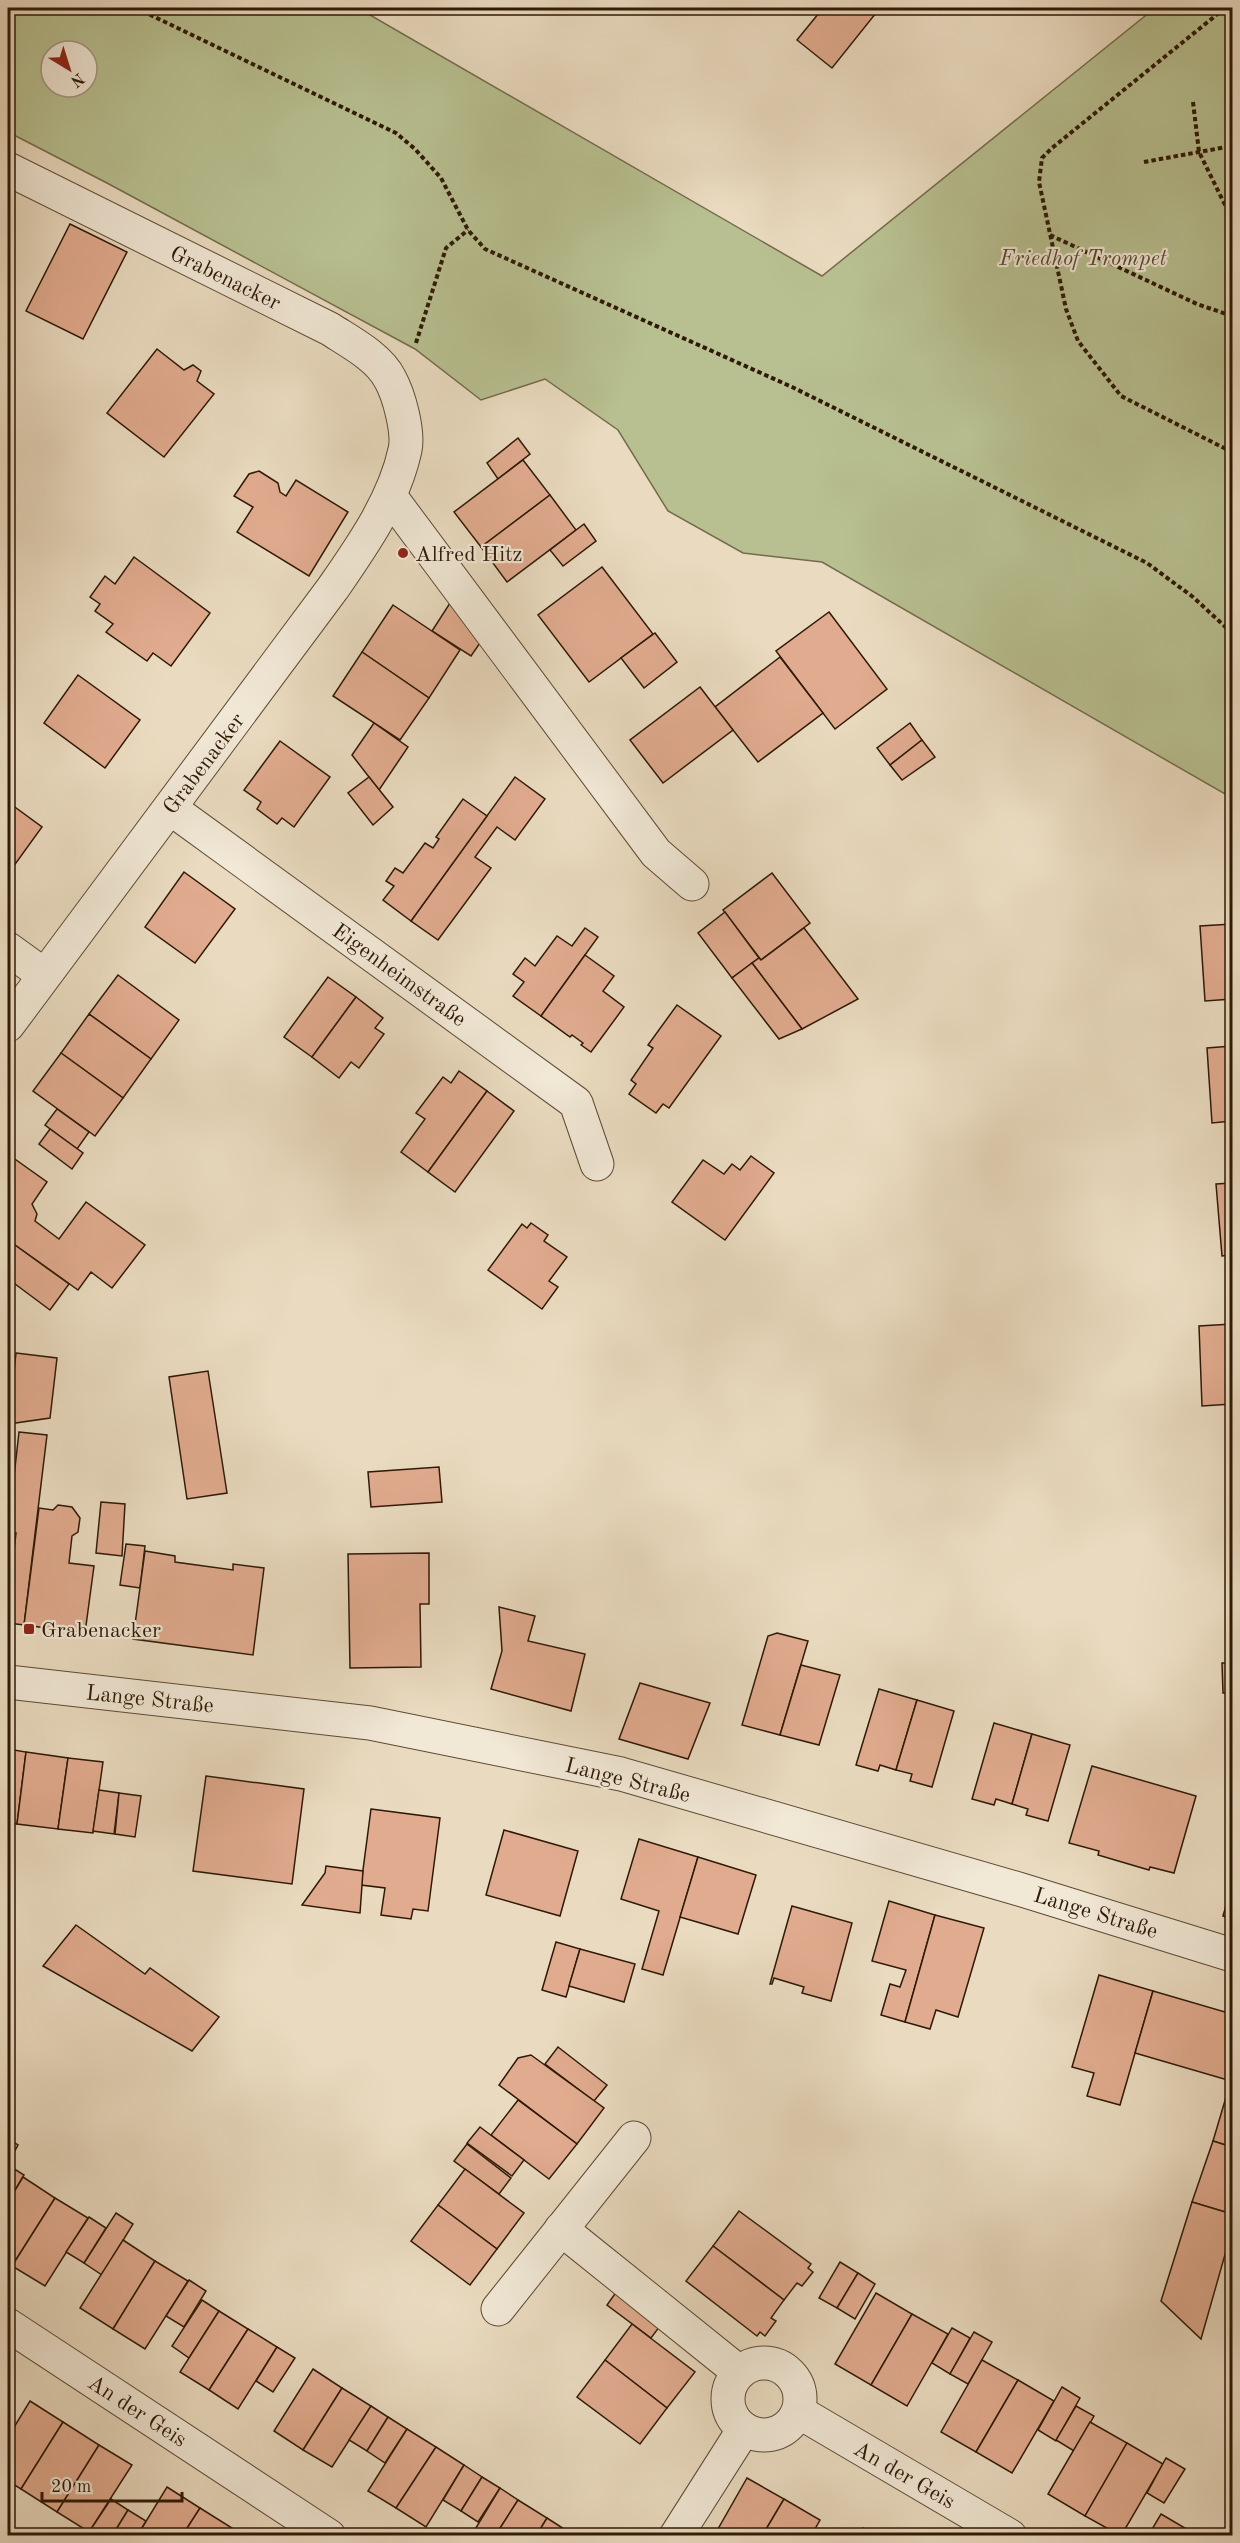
<svg xmlns="http://www.w3.org/2000/svg" width="1240" height="2543" font-family="'Old Standard TT',serif">
	<style>
		.green { fill: #b8c091; stroke: #736c4c; stroke-width: 1.5; fill-rule: evenodd }
		.building { fill: #e1ab8f; stroke: #2e1906; stroke-width: 1.5 }
		.lines { fill: none; stroke-linecap: round; stroke-linejoin: round }
		.minor-casing { stroke: #5d4a34; stroke-width: 35 }
		.path { stroke: #2e1906; stroke-width: 4; stroke-dasharray: 4.5 3; stroke-linecap: butt }
		.minor { stroke: #f1e8d6; stroke-width: 33 }
		.poi-dot { fill: #8f2418; stroke: #f1e8d6; stroke-width: 2 }
		.labels { text-anchor: middle; stroke-width: 4.5; stroke-linejoin: round; paint-order: stroke }
		.park-label { font-size: 22px; font-style: italic; fill: #574b30; stroke: #f1e8d6 }
		.street-label { font-size: 22px; fill: #2e1906; stroke: #f1e8d6 }
		.poi-label { font-size: 22px; fill: #2e1906; stroke: #f1e8d6; text-anchor: start }
	</style>
	<rect width="100%" height="100%" fill="#eadbc0"/>
	<filter id="stains"><feTurbulence type="fractalNoise" baseFrequency=".00333" numOctaves="4"/><feColorMatrix values="0 0 0 0 .2 0 0 0 0 .09 0 0 0 0 .02 0 0 0 .5 -.17"/></filter>
	<radialGradient id="worn" r=".72"><stop offset=".6" stop-color="#630" stop-opacity="0"/><stop offset="1" stop-color="#630" stop-opacity=".3"/></radialGradient>
	<path class="green" d="M 8,8 L 358,8 L 822,276 L 1155,8 L 1232,8 L 1232,798 L 822,562 L 743,553 L 668,511 L 618,430 L 545,379 L 481,400 L 415,349 L 107,183 L 8,132 ZM 51,51 L 87,51 L 87,87 L 51,87 Z"/>
	<g class="building">
		<polygon points="823,8 880,8 832,68 797,40"/>
		<polygon points="70,224 127,252 83,339 26,311"/>
		<polygon points="157,349 184,370 193,365 201,371 197,381 214,394 164,457 107,413"/>
		<polygon points="518,438 530,454 498,479 487,463"/>
		<polygon points="523,460 550,495 481,547 454,512"/>
		<polygon points="259,471 278,483 280,492 286,496 296,480 348,512 309,576 237,532 253,507 234,496 249,474"/>
		<polygon points="550,495 576,530 507,582 481,547"/>
		<polygon points="584,524 596,541 563,566 550,550"/>
		<polygon points="134,557 210,613 171,666 153,653 147,661 106,632 113,624 95,611 100,604 90,597 105,576 115,584"/>
		<polygon points="602,567 653,634 589,682 538,615"/>
		<polygon points="450,603 480,643 471,656 432,631"/>
		<polygon points="393,605 460,650 429,698 362,652"/>
		<polygon points="829,612 887,689 835,729 776,651"/>
		<polygon points="655,633 677,662 644,688 621,658"/>
		<polygon points="362,652 429,698 400,740 333,696"/>
		<polygon points="780,657 823,713 758,762 715,707"/>
		<polygon points="78,675 140,720 105,768 44,723"/>
		<polygon points="700,687 733,730 663,783 630,740"/>
		<polygon points="374,723 408,747 379,790 352,755"/>
		<polygon points="910,723 922,740 890,765 877,748"/>
		<polygon points="922,740 935,757 902,780 890,765"/>
		<polygon points="280,741 330,777 294,827 282,818 277,824 257,809 261,802 244,790"/>
		<polygon points="369,777 393,807 373,825 348,793"/>
		<polygon points="515,777 545,799 515,840 497,827 475,857 491,868 438,940 411,921"/>
		<polygon points="463,799 487,816 411,921 383,900 394,886 386,881 395,868 403,873 425,843 433,848 439,839 436,837"/>
		<polygon points="8,802 42,827 8,874"/>
		<polygon points="184,872 235,909 195,963 145,927"/>
		<polygon points="772,873 810,923 761,960 723,910"/>
		<polygon points="725,912 759,958 732,978 698,933"/>
		<polygon points="1232,924 1232,999 1205,1001 1200,926"/>
		<polygon points="585,928 598,937 541,1016 513,996 524,982 513,974 525,958 535,966 557,936 572,946"/>
		<polygon points="804,928 858,999 802,1029 752,963 759,958 761,960"/>
		<polygon points="585,955 614,976 603,991 624,1007 591,1052 581,1045 583,1043 572,1035 570,1037 541,1016"/>
		<polygon points="752,963 802,1029 779,1039 732,978"/>
		<polygon points="118,975 179,1020 151,1059 89,1014"/>
		<polygon points="328,977 356,997 312,1057 284,1037"/>
		<polygon points="356,997 383,1018 375,1028 384,1034 359,1068 351,1062 339,1078 312,1057"/>
		<polygon points="677,1005 721,1036 669,1108 663,1104 656,1113 629,1094 636,1084 631,1080 653,1048 648,1045"/>
		<polygon points="89,1014 151,1059 123,1098 61,1053"/>
		<polygon points="1232,1046 1232,1121 1212,1123 1207,1048"/>
		<polygon points="61,1053 123,1098 95,1136 33,1091"/>
		<polygon points="459,1071 487,1091 428,1172 401,1152 425,1119 416,1113 443,1077 451,1083"/>
		<polygon points="487,1091 514,1111 455,1192 428,1172"/>
		<polygon points="57,1109 89,1132 77,1149 45,1125"/>
		<polygon points="50,1129 83,1153 72,1169 39,1144"/>
		<polygon points="751,1156 774,1173 725,1240 672,1202 703,1160 724,1174 732,1164 740,1170"/>
		<polygon points="12,1157 47,1182 32,1204 37,1214 35,1221 59,1239 86,1202 145,1245 112,1288 91,1272 78,1290 8,1240 8,1162"/>
		<polygon points="1232,1183 1232,1255 1222,1256 1216,1184"/>
		<polygon points="531,1223 548,1235 544,1241 567,1257 549,1281 558,1287 542,1309 488,1270 522,1224 527,1228"/>
		<polygon points="8,1240 69,1284 50,1310 11,1281 8,1285"/>
		<polygon points="1232,1324 1232,1404 1202,1406 1199,1326"/>
		<polygon points="16,1353 57,1358 50,1418 8,1424"/>
		<polygon points="208,1371 227,1493 187,1499 169,1377"/>
		<polygon points="19,1432 47,1435 24,1625 8,1623 8,1559 13,1559 16,1533 8,1533 8,1530"/>
		<polygon points="439,1467 442,1502 371,1507 368,1472"/>
		<polygon points="101,1502 125,1504 122,1556 96,1553"/>
		<polygon points="58,1505 72,1507 80,1518 78,1532 72,1536 69,1563 94,1566 85,1633 24,1625 39,1508 53,1510"/>
		<polygon points="126,1544 145,1546 140,1588 120,1585"/>
		<polygon points="145,1551 175,1556 175,1562 233,1570 233,1564 264,1568 253,1655 133,1639"/>
		<polygon points="429,1553 429,1604 420,1604 421,1667 350,1668 348,1554"/>
		<polygon points="499,1607 535,1616 528,1641 585,1654 571,1711 491,1689 502,1651"/>
		<polygon points="777,1633 808,1641 780,1735 742,1725 768,1636"/>
		<polygon points="1222,1663 1232,1663 1232,1693 1223,1693"/>
		<polygon points="801,1665 840,1675 819,1745 780,1735"/>
		<polygon points="640,1683 710,1703 688,1759 619,1739"/>
		<polygon points="879,1689 917,1700 896,1770 880,1765 878,1771 856,1765"/>
		<polygon points="917,1700 954,1711 932,1787 910,1781 912,1774 896,1770"/>
		<polygon points="994,1723 1032,1734 1012,1804 996,1799 994,1805 972,1799"/>
		<polygon points="1032,1734 1070,1745 1048,1821 1026,1815 1028,1809 1012,1804"/>
		<polygon points="8,1749 26,1752 17,1824 8,1823"/>
		<polygon points="26,1752 68,1758 58,1829 17,1824"/>
		<polygon points="68,1758 103,1762 93,1833 58,1829"/>
		<polygon points="1092,1766 1196,1796 1174,1873 1150,1867 1149,1870 1098,1855 1099,1851 1069,1843"/>
		<polygon points="206,1776 304,1789 292,1884 193,1871"/>
		<polygon points="99,1790 119,1793 114,1834 93,1831"/>
		<polygon points="119,1793 141,1796 135,1837 115,1834"/>
		<polygon points="371,1809 440,1818 428,1911 413,1909 411,1919 381,1915 385,1888 361,1885"/>
		<polygon points="504,1830 578,1851 560,1916 486,1895"/>
		<polygon points="639,1839 698,1857 663,1975 642,1969 659,1911 621,1899"/>
		<polygon points="698,1857 756,1875 738,1934 680,1917"/>
		<polygon points="326,1866 363,1871 360,1913 302,1905 325,1873"/>
		<polygon points="1232,1885 1232,1919 1223,1916"/>
		<polygon points="889,1901 935,1915 905,2022 881,2015 890,1984 900,1987 906,1970 872,1961"/>
		<polygon points="792,1906 852,1923 831,2001 802,1993 804,1987 774,1978 772,1984 770,1984"/>
		<polygon points="935,1915 984,1928 958,2017 936,2010 930,2029 905,2022"/>
		<polygon points="76,1925 145,1974 150,1968 219,2017 192,2051 43,1966"/>
		<polygon points="556,1942 580,1949 566,1997 542,1990"/>
		<polygon points="580,1949 635,1964 624,2002 569,1986"/>
		<polygon points="1099,1975 1153,1991 1120,2105 1087,2096 1094,2073 1072,2067"/>
		<polygon points="1153,1991 1232,2014 1231,2081 1135,2053"/>
		<polygon points="558,2047 607,2085 594,2101 545,2064"/>
		<polygon points="531,2055 604,2108 577,2144 499,2085 518,2058"/>
		<polygon points="1232,2077 1232,2147 1213,2141"/>
		<polygon points="518,2100 577,2144 549,2179 491,2135"/>
		<polygon points="480,2127 524,2160 512,2176 467,2143"/>
		<polygon points="8,2138 18,2145 8,2163"/>
		<polygon points="1213,2141 1232,2147 1232,2214 1192,2202"/>
		<polygon points="467,2144 511,2178 499,2194 454,2161"/>
		<polygon points="8,2165 24,2175 8,2202"/>
		<polygon points="465,2169 524,2213 497,2249 438,2205"/>
		<polygon points="23,2177 55,2198 12,2266 8,2263 8,2202"/>
		<polygon points="55,2198 88,2218 45,2286 12,2266"/>
		<polygon points="1192,2202 1232,2214 1232,2230 1201,2339 1161,2301"/>
		<polygon points="438,2205 497,2249 470,2285 411,2241"/>
		<polygon points="739,2211 811,2264 808,2268 813,2272 802,2286 797,2283 784,2300 713,2246"/>
		<polygon points="116,2213 133,2224 102,2275 84,2263"/>
		<polygon points="89,2217 106,2228 84,2263 66,2252"/>
		<polygon points="123,2240 155,2261 113,2329 80,2308"/>
		<polygon points="713,2246 784,2300 771,2318 776,2321 765,2336 760,2332 757,2336 686,2281"/>
		<polygon points="155,2261 188,2281 145,2349 113,2329"/>
		<polygon points="840,2262 858,2273 837,2308 819,2298"/>
		<polygon points="858,2273 875,2284 855,2319 837,2308"/>
		<polygon points="189,2280 206,2291 184,2327 166,2316"/>
		<polygon points="619,2288 663,2322 651,2338 607,2305"/>
		<polygon points="876,2293 912,2314 871,2385 835,2364"/>
		<polygon points="202,2300 219,2311 189,2358 172,2346"/>
		<polygon points="219,2311 248,2329 209,2390 180,2372"/>
		<polygon points="912,2314 948,2334 907,2406 871,2385"/>
		<polygon points="632,2324 695,2372 667,2408 605,2360"/>
		<polygon points="952,2328 970,2338 950,2374 932,2363"/>
		<polygon points="248,2329 277,2347 238,2409 209,2390"/>
		<polygon points="974,2332 992,2342 968,2384 950,2374"/>
		<polygon points="277,2347 295,2358 273,2392 256,2381"/>
		<polygon points="605,2360 667,2408 640,2444 577,2397"/>
		<polygon points="982,2360 1018,2380 976,2452 941,2432"/>
		<polygon points="313,2369 342,2388 303,2450 274,2431"/>
		<polygon points="1018,2380 1054,2401 1012,2473 976,2452"/>
		<polygon points="1062,2387 1080,2398 1056,2441 1038,2430"/>
		<polygon points="342,2388 371,2406 332,2467 303,2450"/>
		<polygon points="30,2401 63,2422 21,2489 8,2481 8,2437"/>
		<polygon points="371,2406 388,2417 367,2451 349,2440"/>
		<polygon points="1076,2406 1094,2416 1074,2451 1056,2440"/>
		<polygon points="388,2417 407,2429 385,2463 367,2451"/>
		<polygon points="63,2422 99,2445 57,2512 21,2489"/>
		<polygon points="1090,2422 1127,2443 1085,2516 1048,2494"/>
		<polygon points="407,2429 436,2447 396,2508 368,2491"/>
		<polygon points="1127,2443 1163,2464 1121,2536 1085,2516"/>
		<polygon points="99,2445 132,2465 89,2532 57,2512"/>
		<polygon points="436,2447 464,2465 426,2527 396,2508"/>
		<polygon points="1166,2458 1185,2469 1164,2503 1147,2493"/>
		<polygon points="464,2465 482,2477 461,2511 443,2500"/>
		<polygon points="482,2477 500,2488 478,2522 461,2511"/>
		<polygon points="747,2478 784,2499 762,2536 714,2536"/>
		<polygon points="167,2487 200,2508 182,2536 137,2536"/>
		<polygon points="500,2488 518,2500 495,2536 471,2536"/>
		<polygon points="111,2499 128,2510 112,2536 91,2536 89,2532"/>
		<polygon points="784,2499 820,2520 811,2536 762,2536"/>
		<polygon points="518,2500 547,2518 536,2536 495,2536"/>
		<polygon points="200,2508 232,2528 228,2536 182,2536"/>
		<polygon points="128,2510 146,2521 137,2536 112,2536"/>
		<polygon points="1161,2514 1190,2531 1187,2536 1148,2536"/>
		<polygon points="547,2518 575,2536 536,2536"/>
		<polygon points="863,2528 876,2536 859,2536"/>
	</g>
	<g class="lines">
		<defs>
			<g id="minor">
				<path d="M 8,169 L 330,329 C 350,342 379,357 390,379 C 399,395 409,432 405,450 C 394,501 362,546 333,588 L 8,1025"/>
				<polyline points="390,496 656,853 692,884"/>
				<polyline points="170,808 576,1103 597,1164"/>
				<polyline points="8,949 44,975"/>
				<polyline points="8,1682 370,1723 621,1774 1022,1890 1232,1955"/>
				<polyline points="561,2229 739,2372"/>
				<polyline points="498,2309 634,2138"/>
				<polyline points="8,2325 329,2536"/>
				<circle cx="764" cy="2399" r="36"/>
				<polyline points="799,2412 1010,2536"/>
				<polyline points="676,2536 744,2429"/>
			</g>
		</defs>
		<use href="#minor" class="minor-casing"/>
		<g class="path">
			<polyline points="136,8 396,133 415,149 441,178 468,230 485,249 792,387 1147,563 1193,597 1232,633"/>
			<polyline points="1225,8 1052,148 1042,158 1039,182 1066,309 1078,341 1121,396 1232,452"/>
			<polyline points="1193,102 1199,152 1232,219"/>
			<polyline points="1144,162 1232,146"/>
			<polyline points="1050,235 1197,304 1232,316"/>
			<polyline points="416,343 446,248 468,230"/>
		</g>
		<use href="#minor" class="minor"/>
	</g>
	<g class="poi-dot">
		<circle cx="403" cy="553" r="6"/>
		<rect x="23" y="1623" width="12" height="12" rx="3"/>
	</g>
	<g class="labels">
		<g class="park-label">
			<text x="1083" y="265">Friedhof Trompet</text>
		</g>
		<g class="street-label">
			<text transform="translate(226 277) rotate(26)" y="8">Grabenacker</text>
			<text transform="translate(203 763) rotate(-53)" y="8">Grabenacker</text>
			<text transform="translate(400 974) rotate(36)" y="8">Eigenheimstraße</text>
			<text transform="translate(150 1698) rotate(6)" y="8">Lange Straße</text>
			<text transform="translate(628 1779) rotate(14)" y="8">Lange Straße</text>
			<text transform="translate(1096 1912) rotate(17)" y="8">Lange Straße</text>
			<text transform="translate(138 2410) rotate(33)" y="8">An der Geis</text>
			<text transform="translate(905 2474) rotate(30)" y="8">An der Geis</text>
		</g>
		<g class="poi-label">
			<text x="415" y="561">Alfred Hitz</text>
			<text x="41" y="1637">Grabenacker</text>
		</g>
	</g>
	<rect width="1240" height="2543" fill="none" stroke="#eadbc0" stroke-width="30"/>
	<rect x="9" y="9" width="1222" height="2525" fill="none" stroke="#2e1906" stroke-width="3"/>
	<rect x="15" y="15" width="1210" height="2513" fill="none" stroke="#2e1906" stroke-width="1.5"/>
	<g transform="translate(69 69) rotate(142)"><circle r="28" fill="#f1e8d6" stroke="#a39583" stroke-width="1.5"/>
	<path d="M0-4.5L10 22L0 15L-10 22Z" fill="#8f2418"/>
	<text y="-9" font-size="16" font-weight="bold" text-anchor="middle" fill="#2e1906">N</text>
	</g>
	<path d="M42 2492v9h140v-9" fill="none" stroke="#2e1906" stroke-width="3"/>
	<text x="51" y="2492" font-size="18" fill="#2e1906" stroke="#f1e8d6" stroke-width="4.5" paint-order="stroke">20 m</text>
	<rect width="100%" height="100%" filter="url(#stains)"/>
	<rect width="100%" height="100%" fill="url(#worn)"/>
</svg>
